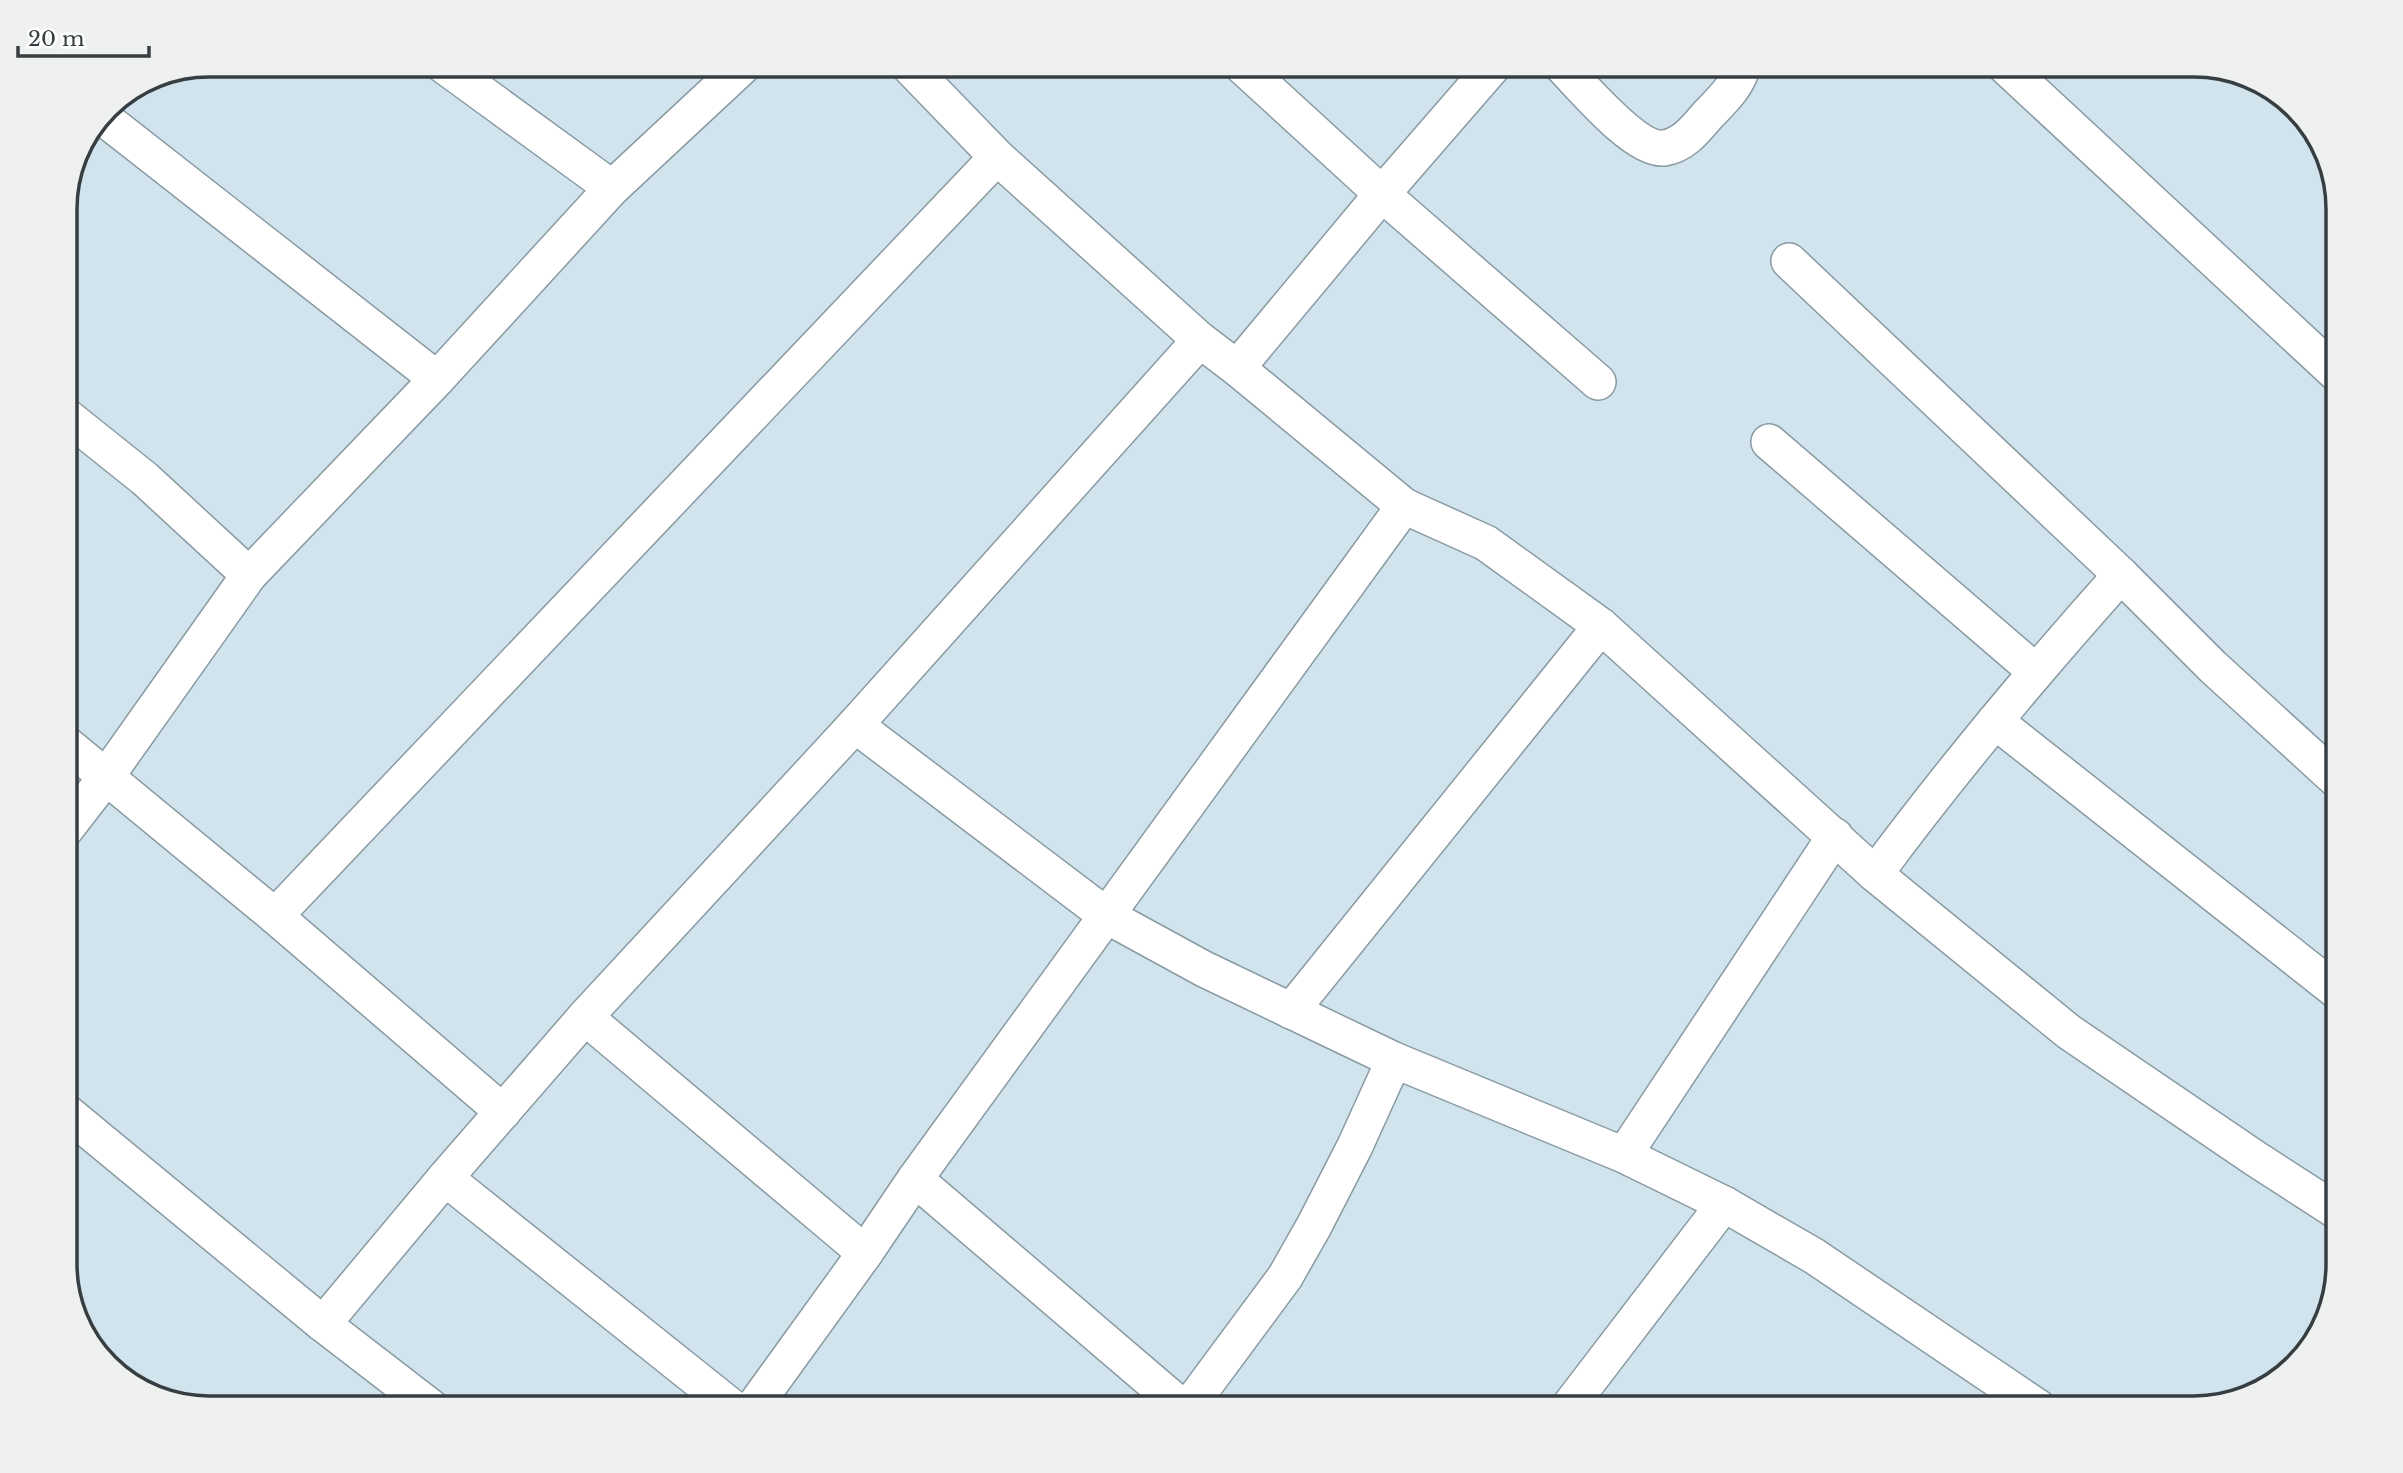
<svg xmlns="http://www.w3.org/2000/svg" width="2403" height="1473" font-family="'Libre Baskerville',serif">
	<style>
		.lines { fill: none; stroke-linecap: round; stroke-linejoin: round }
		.street-casing { stroke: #899aa3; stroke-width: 38 }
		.street { stroke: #fff; stroke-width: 35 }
		.rim { fill: none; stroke: #373e42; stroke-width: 3.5 }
	</style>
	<rect width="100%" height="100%" fill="#d1e4ed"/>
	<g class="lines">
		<defs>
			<g id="street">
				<polyline points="443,65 612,188"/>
				<polyline points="908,65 997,157 1200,340 1237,368 1404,506 1486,543 1601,626 1875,874 2069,1032 2256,1159 2338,1212"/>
				<polyline points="1241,65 1382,194 1598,382"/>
				<path d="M 1561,65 C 1581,85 1635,151 1664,148 C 1683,145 1695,130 1706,117 C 1721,101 1738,86 1743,65"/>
				<polyline points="2004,65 2338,375"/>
				<polyline points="101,116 437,379"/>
				<polyline points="1789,261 2121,575 2213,667 2338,781"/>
				<polyline points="1237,368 1382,194 1494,65"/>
				<polyline points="65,415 145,479 249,575"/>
				<polyline points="1769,442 2035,671"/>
				<polyline points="1995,721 2338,992"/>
				<polyline points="855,725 1107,916 1204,969 1394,1060 1624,1155 1724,1204 1814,1256 2039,1408"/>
				<polyline points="65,743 275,916 503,1112"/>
				<polyline points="65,830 106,777 249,575 437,379 612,188 744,65"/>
				<path d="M 1875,874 C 1952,770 2035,671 2121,575"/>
				<polyline points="275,916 997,157"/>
				<polyline points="1291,1011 1601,626"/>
				<polyline points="585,1017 865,1253"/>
				<polyline points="65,1111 323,1324 432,1408"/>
				<polyline points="1624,1155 1835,836"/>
				<polyline points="445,1178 733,1408"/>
				<polyline points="915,1179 1183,1408"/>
				<polyline points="323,1324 445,1178 585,1017 855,725 1200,340"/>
				<polyline points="753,1408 865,1253 915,1179 1404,506"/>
				<polyline points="1188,1408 1285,1277 1314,1226 1355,1146 1394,1060"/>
				<polyline points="1568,1408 1724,1204"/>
			</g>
		</defs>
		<use href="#street" class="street-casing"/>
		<use href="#street" class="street"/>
	</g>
	<path d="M0 0H2403V1473H0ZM209 77H2194A132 132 0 0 1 2326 209V1264A132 132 0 0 1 2194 1396H209A132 132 0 0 1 77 1264V209A132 132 0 0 1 209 77Z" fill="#eff0f0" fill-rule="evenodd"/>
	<path class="rim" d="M209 77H2194A132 132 0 0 1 2326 209V1264A132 132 0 0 1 2194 1396H209A132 132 0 0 1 77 1264V209A132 132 0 0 1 209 77Z"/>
	<path d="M18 46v10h131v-10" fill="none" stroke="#373e42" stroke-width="3.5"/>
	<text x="28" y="46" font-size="21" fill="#373e42" stroke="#ffffff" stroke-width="5" paint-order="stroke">20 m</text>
</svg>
